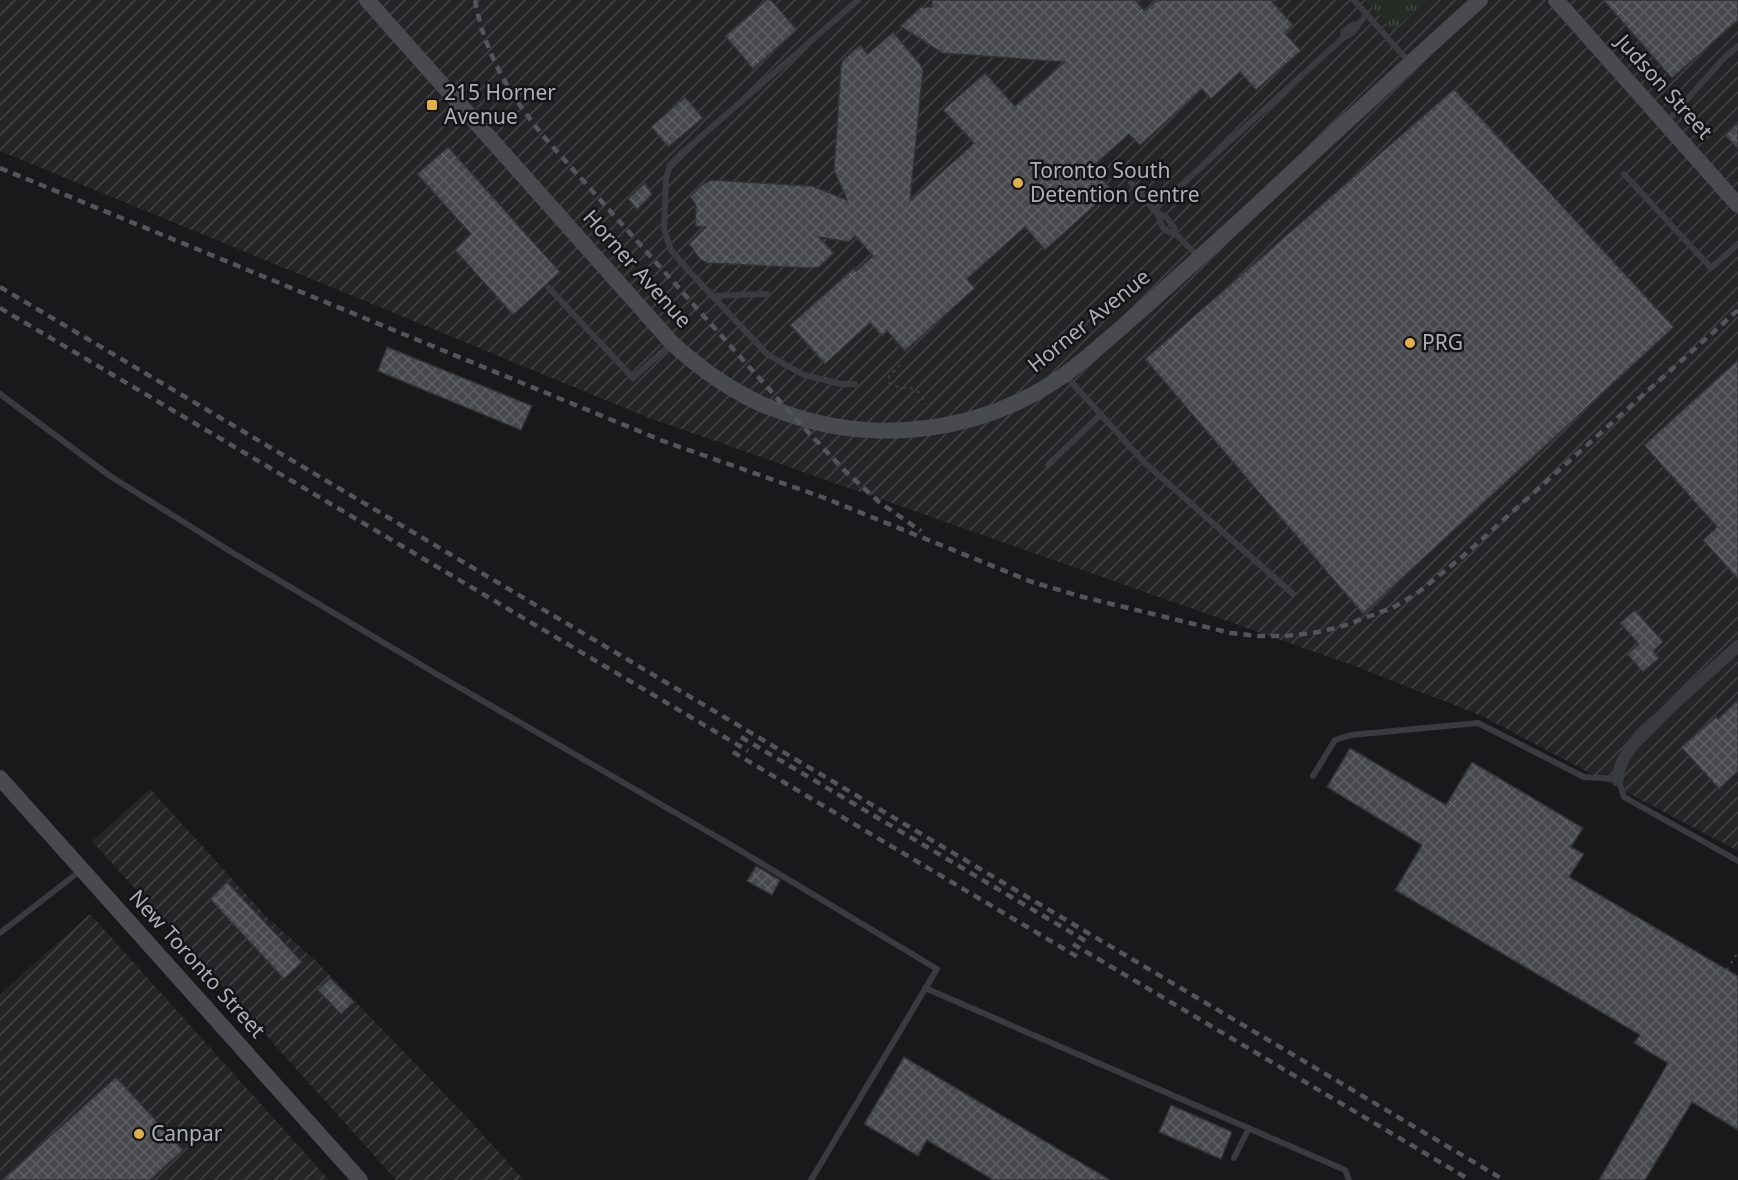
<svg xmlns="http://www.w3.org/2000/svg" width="1738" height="1180" font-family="'Noto Sans',sans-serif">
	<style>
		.industrial { fill: url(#industrial-furrows) }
		.grass { fill: url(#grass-tufts) }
		.building { fill: url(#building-cross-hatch); stroke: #333337; stroke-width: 1.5 }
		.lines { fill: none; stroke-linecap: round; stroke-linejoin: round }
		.path { stroke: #404246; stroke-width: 2; stroke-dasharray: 3 4.5; stroke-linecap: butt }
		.lane { stroke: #3a3b3f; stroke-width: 6 }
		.street { stroke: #3a3b3f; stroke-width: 12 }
		.secondary { stroke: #494a4f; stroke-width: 16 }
		.rail { stroke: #54555a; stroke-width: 4.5; stroke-dasharray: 8 6; stroke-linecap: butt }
		.poi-dot { fill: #e0b04c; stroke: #141416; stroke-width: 2 }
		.labels { text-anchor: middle; stroke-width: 5; stroke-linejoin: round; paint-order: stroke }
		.street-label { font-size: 21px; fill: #adb0b9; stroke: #141416 }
		.poi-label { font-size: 21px; fill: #adb0b9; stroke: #141416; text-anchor: start }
	</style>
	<defs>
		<pattern id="industrial-furrows" width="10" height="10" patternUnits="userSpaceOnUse" patternTransform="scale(1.5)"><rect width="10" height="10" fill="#252528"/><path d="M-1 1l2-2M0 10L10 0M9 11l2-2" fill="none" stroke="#424245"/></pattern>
		<pattern id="grass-tufts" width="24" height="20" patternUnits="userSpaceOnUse" patternTransform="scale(1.5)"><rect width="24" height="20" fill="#252c26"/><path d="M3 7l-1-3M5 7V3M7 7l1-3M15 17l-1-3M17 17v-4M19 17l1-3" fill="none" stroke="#424843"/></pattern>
		<pattern id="building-cross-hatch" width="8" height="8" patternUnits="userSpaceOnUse" patternTransform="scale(1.5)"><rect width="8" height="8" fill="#48494d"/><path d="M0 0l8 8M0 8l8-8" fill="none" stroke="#606165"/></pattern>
	</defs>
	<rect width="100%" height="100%" fill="#19191b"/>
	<g class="industrial">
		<polygon points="0,0 1738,0 1738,851 1482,716 1352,665 644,416 0,151"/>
		<polygon points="150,789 268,918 317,962 462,1112 524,1180 396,1180 92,841"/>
		<polygon points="90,914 329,1180 0,1180 0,994"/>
	</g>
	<polygon class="grass" points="1365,0 1427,0 1393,31"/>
	<g class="building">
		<polygon points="767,0 771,0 797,30 753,69 725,36"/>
		<polygon points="932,0 1135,0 1145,11 1157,0 1271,0 1293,25 1285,33 1301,51 1256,90 1240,72 1211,99 1202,89 1140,145 1129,134 1092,167 1112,190 1045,250 1025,227 967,279 975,288 905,351 887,331 882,336 870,323 825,364 790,325 854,268 856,271 873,256 855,236 849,242 819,237 834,253 819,267 811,268 707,263 700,259 689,244 706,227 695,226 696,205 690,197 702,185 711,180 812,186 847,200 834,170 841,66 843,60 860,45 868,54 893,32 920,64 923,70 910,201 974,143 943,110 985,73 1015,106 1065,62 942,53 900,26 921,7 932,7"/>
		<polygon points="1603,0 1738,0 1738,20 1672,78"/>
		<polygon points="1454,89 1674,327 1363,614 1145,359"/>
		<polygon points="685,97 703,118 668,147 651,127"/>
		<polygon points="1738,123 1738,149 1725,135"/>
		<polygon points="448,147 560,272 513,315 455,250 471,234 417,174"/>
		<polygon points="645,183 652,194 637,210 628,199"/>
		<polygon points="387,347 532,406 521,430 378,371"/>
		<polygon points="1738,360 1738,579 1703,540 1717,527 1644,445"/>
		<polygon points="1635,610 1663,642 1653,651 1659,658 1643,672 1627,654 1639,644 1620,623"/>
		<polygon points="1738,700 1738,771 1719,789 1681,747 1716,717 1718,719"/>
		<polygon points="1350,748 1446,805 1472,762 1583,828 1571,847 1584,854 1569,877 1738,976 1738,1130 1692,1102 1645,1180 1599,1180 1668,1063 1634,1043 1640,1035 1395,890 1422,845 1327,787"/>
		<polygon points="756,866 780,880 772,895 747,881"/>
		<polygon points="227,882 302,962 284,979 210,899"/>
		<polygon points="330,978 354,1002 341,1014 318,990"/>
		<polygon points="904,1057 1110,1180 993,1180 927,1140 918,1156 864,1124"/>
		<polygon points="116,1077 183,1150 150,1180 2,1180"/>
		<polygon points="1171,1105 1232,1132 1221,1159 1159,1132"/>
	</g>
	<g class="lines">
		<g class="path">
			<path d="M 900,365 L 889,376 L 888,382 C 903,394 914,378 926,404"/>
			<polyline points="1727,970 1738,952"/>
		</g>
		<g class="lane">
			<polyline points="1354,0 1409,62"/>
			<polyline points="1344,37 1343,32 1352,25 1358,24"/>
			<polyline points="1666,123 1724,58 1738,46"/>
			<polyline points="1624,174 1711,268 1738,244"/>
			<polyline points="1131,183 1154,210 1167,218 1174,227 1176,234 1199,258"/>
			<path d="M 1154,210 L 1344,37 C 1355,34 1359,22 1367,14"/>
			<path d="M 1157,213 C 1161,226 1162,231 1176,234"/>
			<polyline points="549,288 633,378 672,343"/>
			<polyline points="712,296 767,294"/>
			<polyline points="1065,375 1144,462 1293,594"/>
			<polyline points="855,384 841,384 804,375 768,355 688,270 671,250 664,229 666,179 670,165 681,154 858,0"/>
			<polyline points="0,394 110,476 233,553 433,672 736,848 937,969 811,1180"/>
			<polyline points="1048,465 1100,415"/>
			<polyline points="1313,776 1335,740 1351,735 1478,723 1584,777 1618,779 1624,797 1738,861"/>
			<polyline points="0,933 80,871"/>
			<polyline points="925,988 1345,1170 1349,1180"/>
			<polyline points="1234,1158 1249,1128"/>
		</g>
		<path class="street" d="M 1618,779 C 1618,763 1631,747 1640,735 L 1738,646"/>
		<g class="secondary">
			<path d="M 367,0 L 672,343 C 697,366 726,387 757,402 C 766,407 776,409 785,413 C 877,446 984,432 1064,375 C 1084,361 1102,344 1121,328 C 1162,292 1202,255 1243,218 C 1321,145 1400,72 1480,0"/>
			<polyline points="1556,0 1738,205"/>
			<polyline points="0,778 360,1180"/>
		</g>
		<g class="rail">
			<path d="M 475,0 C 484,53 511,97 545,138 L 793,416 L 844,470 L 879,502 L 921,531"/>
			<polyline points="0,168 663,441 822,497 1032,582 1083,597 1231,633 1258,636 1285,636 1313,633 1340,627 1392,608 1416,594 1462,557 1738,310"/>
			<polyline points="0,287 1504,1180"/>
			<polyline points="0,308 748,751"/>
			<polyline points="741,737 1089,943"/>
			<polyline points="733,752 1081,959"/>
			<polyline points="1073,944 1470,1180"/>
		</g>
	</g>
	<g class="poi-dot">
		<rect x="426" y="99" width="12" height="12" rx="3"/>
		<circle cx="1018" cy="183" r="6"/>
		<circle cx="1410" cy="343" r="6"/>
		<circle cx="139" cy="1134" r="6"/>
	</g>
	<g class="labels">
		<g class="street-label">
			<text transform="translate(1664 87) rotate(48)" y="7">Judson Street</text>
			<text transform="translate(637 269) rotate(48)" y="7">Horner Avenue</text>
			<text transform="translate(1089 321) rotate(-39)" y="7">Horner Avenue</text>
			<text transform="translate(197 964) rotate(48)" y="7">New Toronto Street</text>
		</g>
		<g class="poi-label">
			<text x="444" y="100">215 Horner<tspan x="444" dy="24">Avenue</tspan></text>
			<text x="1030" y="178">Toronto South<tspan x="1030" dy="24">Detention Centre</tspan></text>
			<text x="1422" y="350">PRG</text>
			<text x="151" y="1141">Canpar</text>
		</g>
	</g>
</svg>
